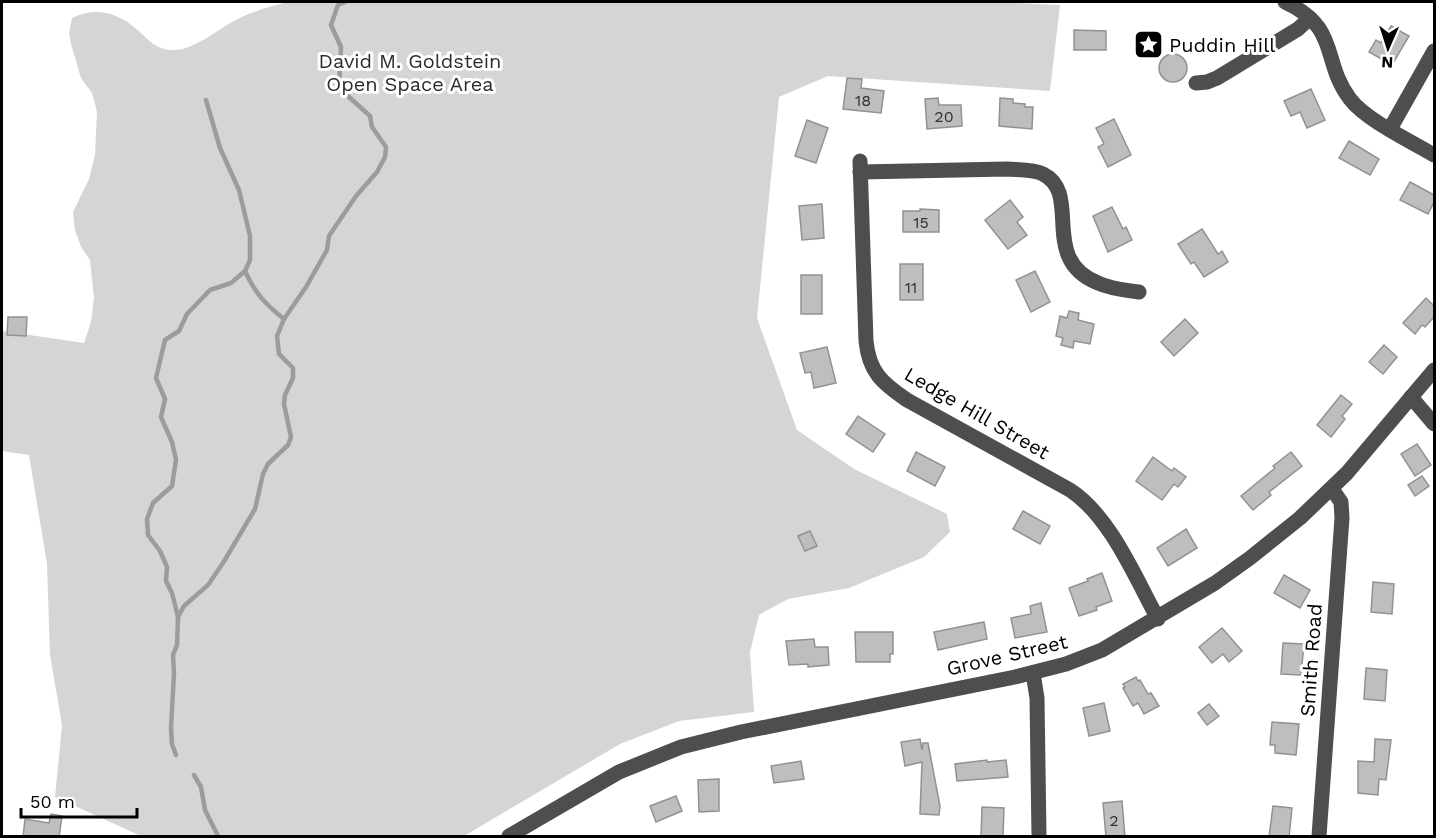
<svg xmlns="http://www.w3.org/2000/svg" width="1436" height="838" font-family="'Work Sans',sans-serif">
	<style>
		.green { fill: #d5d5d5 }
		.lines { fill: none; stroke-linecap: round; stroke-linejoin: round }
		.stream { stroke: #9c9c9c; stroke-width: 4.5 }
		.building { fill: #bebebe; stroke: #929292; stroke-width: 1.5 }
		.minor { stroke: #4e4e4e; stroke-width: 15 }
		.labels { text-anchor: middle; stroke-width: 6; stroke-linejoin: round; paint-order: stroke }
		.number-label { font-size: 16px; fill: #303030 }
		.poi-label { font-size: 20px; fill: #000; stroke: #fff; text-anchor: start }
		.park-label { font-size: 20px; fill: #2c2c2c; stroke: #fff }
		.street-label { font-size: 20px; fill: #000; stroke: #fff }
	</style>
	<rect width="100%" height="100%" fill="#fff"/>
	<path class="green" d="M 288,2 L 996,2 L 1060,5 L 1050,91 L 828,76 L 779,97 L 757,318 L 797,430 L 854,469 L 947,514 L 950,532 L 924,557 L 849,588 L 788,599 L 759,615 L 750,652 L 754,712 L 679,721 L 620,744 L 464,836 L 141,836 L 55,797 L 62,725 L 50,655 L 47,564 L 29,455 L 2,451 L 2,331 L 84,343 L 91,322 L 94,298 L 90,260 L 81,247 L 75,230 L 73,212 L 89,179 L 95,155 L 97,112 L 92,93 L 81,78 L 71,44 L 69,33 L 72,18 C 95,7 116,12 135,28 C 149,39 154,50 174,50 C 193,50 216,31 232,22 C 249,12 269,7 288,2 Z"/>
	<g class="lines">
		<g class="stream">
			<path d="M 206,100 L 220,148 L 239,190 L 250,236 L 250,260 L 245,271 C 255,293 265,304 284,319"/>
			<polyline points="178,617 172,593 166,581 167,567 160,551 148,535 147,519 153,503 172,486 176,460 172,442 161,417 165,399 156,378 165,340 179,331 187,314 210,290 231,283 245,271"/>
			<polyline points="176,755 172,744 171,728 174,673 173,655 177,645 178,617 184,606 208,585 223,563 255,509 263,474 268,464 288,445 291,437 284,404 285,395 293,378 293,368 279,354 277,336 284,319 306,287 327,250 329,236 356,196 377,172 385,157 386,147 372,127 370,116 339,88 341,47 331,25 338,5 345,2"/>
			<polyline points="194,775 201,787 205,810 218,836"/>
		</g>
	</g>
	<g class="building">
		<polygon points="1391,26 1409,36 1392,65 1369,52 1376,40 1381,43"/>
		<polygon points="1074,30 1106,31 1106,50 1074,50"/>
		<circle cx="1173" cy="68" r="14"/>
		<polygon points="847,78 862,79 861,88 884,91 881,113 843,109"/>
		<polygon points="1311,89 1325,120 1307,128 1300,112 1291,116 1284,101"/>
		<polygon points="938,98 939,105 961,105 962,126 927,129 925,99"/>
		<polygon points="1000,98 1013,99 1013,103 1025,104 1025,107 1033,107 1032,129 999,126"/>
		<polygon points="1114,119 1131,155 1108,167 1098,147 1104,144 1096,128"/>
		<polygon points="807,120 828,128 816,163 795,156"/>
		<polygon points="1349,141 1379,159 1370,175 1339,158"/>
		<polygon points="1410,182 1434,195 1434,202 1428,214 1400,200"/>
		<polygon points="1010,200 1023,217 1017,222 1027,235 1008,249 985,220"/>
		<polygon points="822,204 824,238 802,240 799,206"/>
		<polygon points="1112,207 1123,229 1126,227 1132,240 1108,252 1093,216"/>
		<polygon points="920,209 939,210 939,232 903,232 903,211 920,211"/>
		<polygon points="1202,229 1218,254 1222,251 1228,262 1204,277 1194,262 1191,264 1178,244"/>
		<rect x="900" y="264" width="23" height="36"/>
		<polygon points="1035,271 1050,302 1031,312 1016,280"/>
		<rect x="801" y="275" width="21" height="39"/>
		<polygon points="1426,298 1434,306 1434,317 1425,327 1422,325 1415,334 1403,323"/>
		<polygon points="1069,311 1079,313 1078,320 1094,324 1090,344 1074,341 1073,348 1061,345 1063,338 1056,336 1060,316 1067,318"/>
		<polygon points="8,317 27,317 26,336 7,335"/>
		<polygon points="1185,319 1198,333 1174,356 1161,342"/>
		<polygon points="1384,345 1397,357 1383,374 1369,362"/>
		<polygon points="827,347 836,383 814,388 811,372 805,373 800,353"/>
		<polygon points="1341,395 1352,404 1342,416 1345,419 1331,437 1317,425"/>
		<polygon points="858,416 885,434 873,452 846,434"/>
		<polygon points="1417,444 1431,465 1415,476 1401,454"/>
		<polygon points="916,452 945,467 935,486 907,471"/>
		<polygon points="1291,452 1302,466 1269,492 1271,495 1253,510 1241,496 1275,468 1273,466"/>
		<polygon points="1153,457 1172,471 1174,468 1186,477 1178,487 1174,484 1162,500 1136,481"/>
		<polygon points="1422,476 1429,486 1415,496 1408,485"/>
		<polygon points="1023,511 1050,526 1040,544 1013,529"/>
		<polygon points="1186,529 1197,548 1168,566 1157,548"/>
		<polygon points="810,531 817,546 805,551 798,536"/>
		<polygon points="1102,573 1112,601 1096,607 1097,610 1079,616 1069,588 1088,581 1087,579"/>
		<polygon points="1284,575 1310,590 1300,608 1274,593"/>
		<polygon points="1373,582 1394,584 1392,614 1371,612"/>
		<polygon points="1041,603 1047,632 1015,638 1011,618 1031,614 1030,606"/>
		<polygon points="984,622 987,639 938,650 934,632"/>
		<polygon points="1222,628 1242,651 1229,662 1223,654 1212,663 1199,647"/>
		<polygon points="855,632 893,632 893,654 890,654 890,662 856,662"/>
		<polygon points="814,639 815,647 828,647 829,665 808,667 808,664 789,665 786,641"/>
		<polygon points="1283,643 1304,644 1301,675 1281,674"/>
		<polygon points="1366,668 1387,670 1385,701 1364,699"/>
		<polygon points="1136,677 1138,681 1140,680 1148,694 1151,693 1159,706 1144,714 1138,703 1133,706 1123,688 1125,687 1123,684"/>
		<polygon points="1104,703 1110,731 1089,736 1083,708"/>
		<polygon points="1209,704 1219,716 1207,725 1198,713"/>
		<polygon points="1272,722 1299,724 1296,755 1275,753 1275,745 1270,745"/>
		<polygon points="920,739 922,750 923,743 928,743 940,806 939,815 920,814 922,762 905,766 901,742"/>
		<polygon points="1375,739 1391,740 1386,780 1379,779 1378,795 1358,793 1358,761 1374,762"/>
		<polygon points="987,760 987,762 1006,760 1008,777 957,781 955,764"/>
		<polygon points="801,761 804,779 774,783 771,766"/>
		<polygon points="719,779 719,811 699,812 698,780"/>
		<polygon points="676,796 682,811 656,822 650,806"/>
		<polygon points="1122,801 1125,837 1106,837 1103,803"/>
		<polygon points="1273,806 1292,808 1289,837 1269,837"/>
		<polygon points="982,807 1004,808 1003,837 981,837"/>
		<polygon points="51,814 62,816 59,837 23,837 25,819 49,823"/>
	</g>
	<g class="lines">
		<g class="minor">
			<path d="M 1285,2 C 1341,28 1321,61 1350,99 C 1366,120 1410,141 1434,155"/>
			<polyline points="1196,83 1207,82 1217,78 1298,29 1310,18"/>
			<polyline points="1390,129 1434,51"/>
			<path d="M 860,161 L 866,341 C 869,372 882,383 907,400 L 1070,490 C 1110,516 1135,577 1158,619"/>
			<path d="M 860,172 L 1007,169 C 1018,170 1033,169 1043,174 C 1083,194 1038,259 1098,283 C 1111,289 1125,290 1139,292"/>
			<polyline points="1411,397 1434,424"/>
			<polyline points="1033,673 1037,698 1039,836"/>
			<polyline points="509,836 619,772 681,747 741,732 1015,677 1066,664 1102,650 1215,583 1250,558 1300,518 1347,473 1434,370"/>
			<polyline points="1319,836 1342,518 1341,502 1332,489"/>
		</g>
	</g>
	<defs>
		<symbol id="sight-square" viewBox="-11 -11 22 22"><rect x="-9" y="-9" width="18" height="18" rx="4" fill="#000" stroke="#fff"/><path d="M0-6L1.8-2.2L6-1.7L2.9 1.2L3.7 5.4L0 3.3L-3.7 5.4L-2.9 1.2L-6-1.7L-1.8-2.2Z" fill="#fff"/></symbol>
	</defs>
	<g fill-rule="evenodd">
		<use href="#sight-square" x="1132" y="28" width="33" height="33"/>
	</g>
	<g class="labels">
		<g class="number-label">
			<text x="863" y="106">18</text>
			<text x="944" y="122">20</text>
			<text x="921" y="228">15</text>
			<text x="911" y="293">11</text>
			<text x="1114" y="826">2</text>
		</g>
		<g class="poi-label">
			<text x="1169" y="52">Puddin Hill</text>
		</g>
		<g class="park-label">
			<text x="410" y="68">David M. Goldstein<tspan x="410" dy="23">Open Space Area</tspan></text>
		</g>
		<g class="street-label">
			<text transform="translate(977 413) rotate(30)" y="7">Ledge Hill Street</text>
			<text transform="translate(1007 655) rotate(-13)" y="7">Grove Street</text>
			<text transform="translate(1311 660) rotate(-86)" y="7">Smith Road</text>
		</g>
	</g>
	<rect width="1436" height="838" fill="none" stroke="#000000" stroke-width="6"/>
	<g transform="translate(1388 48) rotate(183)" stroke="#ffffff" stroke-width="4.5" paint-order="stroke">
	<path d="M0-4.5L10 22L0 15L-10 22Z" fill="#000000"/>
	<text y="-9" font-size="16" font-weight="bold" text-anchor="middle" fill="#000000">N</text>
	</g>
	<path d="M21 808v9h116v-9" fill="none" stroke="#000000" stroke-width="3"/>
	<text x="30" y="808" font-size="18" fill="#000000" stroke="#ffffff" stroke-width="4.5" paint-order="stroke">50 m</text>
</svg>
